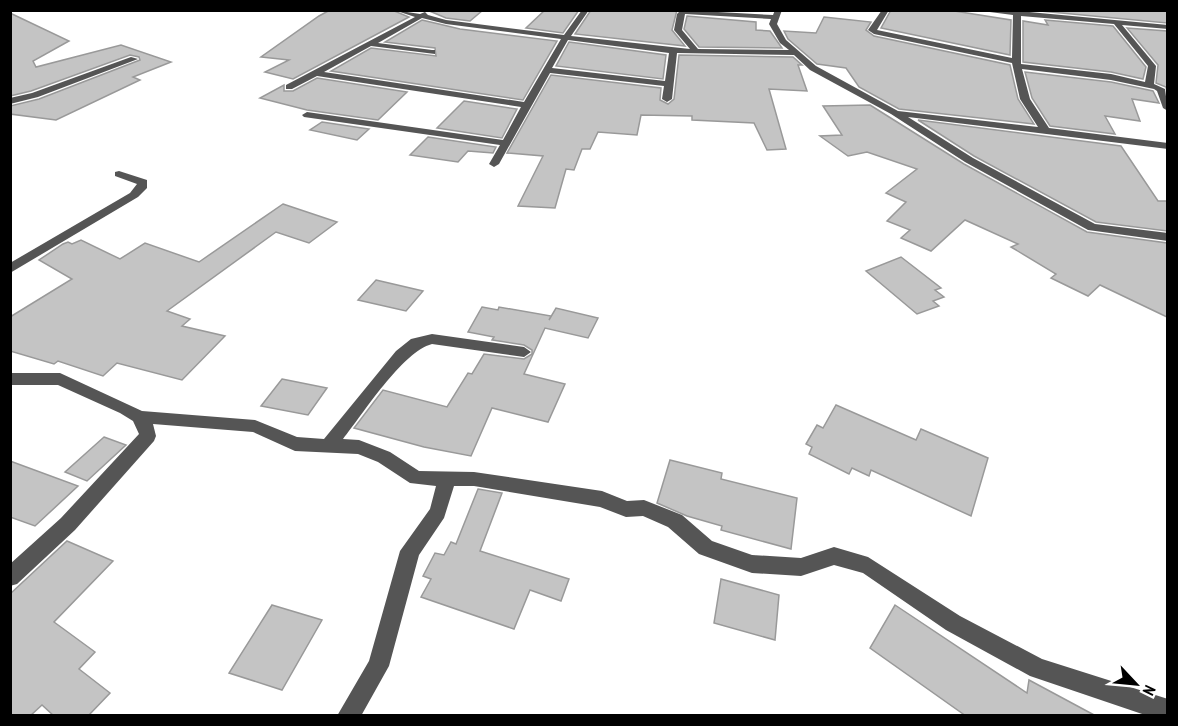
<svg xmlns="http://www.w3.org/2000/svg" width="1178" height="726" font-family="'PT Sans Narrow',sans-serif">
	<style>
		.building { fill: #c4c4c4; stroke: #999; stroke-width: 1.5 }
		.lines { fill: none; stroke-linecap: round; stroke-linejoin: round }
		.minor { fill: #555; fill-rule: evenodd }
	</style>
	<rect width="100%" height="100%" fill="#fff"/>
	<g class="building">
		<polygon points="330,10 392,10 409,17 293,79 265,72 289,60 261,57 319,16"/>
		<polygon points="427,10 483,10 470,21 446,18"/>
		<polygon points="545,10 579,10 563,33 526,28"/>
		<polygon points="591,10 677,10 672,30 685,46 575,34"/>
		<polygon points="891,10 948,10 1011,20 1010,55 881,28"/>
		<polygon points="1039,10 1167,10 1167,23 1040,11"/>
		<polygon points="10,13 69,41 33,61 36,67 121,45 171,62 133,77 140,80 56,120 10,114 10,106 39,99 140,60 139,57 130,55 31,91 10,96"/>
		<polygon points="687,16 756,22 756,30 770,31 782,48 699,47 684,29"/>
		<polygon points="824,17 871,22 866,30 874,36 1010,65 1018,99 1034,124 899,109 859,87 846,68 817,64 788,39 784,31 816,33"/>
		<polygon points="422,20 460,29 557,41 523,100 331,71 371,48 436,56 435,48 385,42"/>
		<polygon points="1045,20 1113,26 1146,67 1143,79 1111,72 1023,62 1023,21 1048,25"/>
		<polygon points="1127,28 1167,31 1167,91 1166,87 1156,83 1158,65"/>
		<polygon points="569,42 666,55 663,79 556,66"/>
		<polygon points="679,55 793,57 802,65 798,65 807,91 769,89 786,149 767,150 754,123 692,120 692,116 641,115 637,135 598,132 590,149 582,149 574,170 566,169 555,208 518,206 543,156 507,153 551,75 661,88 660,100 668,104 674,99"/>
		<polygon points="1025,72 1111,82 1153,91 1159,103 1132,99 1140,121 1105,116 1115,134 1050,126 1032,98"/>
		<polygon points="317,78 407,92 378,120 307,110 260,98 284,85 284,91 293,91"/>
		<polygon points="464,101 517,109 502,138 437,128"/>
		<polygon points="870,105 964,164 1087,232 1167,243 1167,317 1100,285 1088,296 1051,278 1056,274 1011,247 1018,244 965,220 931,251 901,238 910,230 887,221 906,202 886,193 917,169 867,152 848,156 820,136 842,135 823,106"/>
		<polygon points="918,120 1121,146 1158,201 1167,201 1167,231 1096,222 974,156"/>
		<polygon points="322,122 369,129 357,140 310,130"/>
		<polygon points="428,137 496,147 493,153 468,151 458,162 410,155"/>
		<polygon points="283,204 337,222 309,243 276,232 167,311 190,319 182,326 225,336 182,380 117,363 103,376 58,361 54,364 10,351 10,317 72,279 39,260 63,244 68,242 72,244 81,240 120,259 145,243 199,262"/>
		<polygon points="901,257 941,288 935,290 944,297 933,301 939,306 917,314 866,271"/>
		<polygon points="376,280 423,291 406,311 358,300"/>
		<polygon points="482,307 498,310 499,307 551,316 549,320 556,308 598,318 588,338 545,328 524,374 565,384 548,422 492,408 471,456 424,447 354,428 383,390 447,407 468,373 472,374 484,354 524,359 532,354 532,350 524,345 492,340 494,337 468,332"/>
		<polygon points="282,379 327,388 308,415 261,406"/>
		<polygon points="836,405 916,440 921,429 988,458 971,516 871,470 869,476 852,468 849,474 809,454 812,447 806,444 817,425 823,428"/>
		<polygon points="104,437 126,445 87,481 65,472"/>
		<polygon points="670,460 722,473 721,479 797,498 791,549 721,530 722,526 687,516 657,503"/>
		<polygon points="10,461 78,486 35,526 10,517"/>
		<polygon points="478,489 502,493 480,551 569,579 561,601 530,590 514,629 421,597 431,579 423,576 435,553 444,555 451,542 456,544"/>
		<polygon points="67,541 113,561 54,622 95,652 79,669 110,693 88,716 54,716 42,705 30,716 10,716 10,594"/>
		<polygon points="721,579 779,595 775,640 714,623"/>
		<polygon points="272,605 322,620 282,690 229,673"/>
		<polygon points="895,605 1027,693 1029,680 1096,716 966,716 870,648"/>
	</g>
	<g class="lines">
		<g class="minor">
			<path d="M 394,10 L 420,14 L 425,12 L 428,15 L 446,20 L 564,35 L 582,10 L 589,10 L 571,36 L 690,49 L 674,30 L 677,14 L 681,10 L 773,15 L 775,10 L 782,10 L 777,24 L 786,40 L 816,66 L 898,111 L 1038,127 L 1020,99 L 1012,63 L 874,34 L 868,30 L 882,10 L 889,10 L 877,30 L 1012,58 L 1013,15 L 974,10 L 1007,10 L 1168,25 L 1168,29 L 1122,25 L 1156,66 L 1154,84 L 1165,89 L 1168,111 L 1163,108 L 1157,91 L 1154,89 L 1111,80 L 1022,69 L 1030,99 L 1049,128 L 1168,143 L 1168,149 L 908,117 L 973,158 L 1095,224 L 1168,233 L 1168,241 L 1088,230 L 965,162 L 891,114 L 810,70 L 794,55 L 677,53 L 672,99 L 667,102 L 662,99 L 664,86 L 550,73 L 499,164 L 494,167 L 489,164 L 500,145 L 304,117 L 302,115 L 307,112 L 503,140 L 521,107 L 317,76 L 292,89 L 286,89 L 286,85 L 415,17 ZM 685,14 L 771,19 L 769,24 L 780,43 L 789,50 L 698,49 L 682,30 ZM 1021,16 L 1114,24 L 1148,66 L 1145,82 L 1111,74 L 1021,64 ZM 422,18 L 446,24 L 561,39 L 524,102 L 324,72 L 371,46 L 435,54 L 435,50 L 432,50 L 378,43 ZM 568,40 L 669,53 L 665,81 L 552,68 Z"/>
			<polygon points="131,57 138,59 38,97 10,104 10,98 32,93"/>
			<polygon points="119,171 147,180 147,188 138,197 10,273 10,263 130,193 137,184 115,176 115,172"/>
			<path d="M 432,334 L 524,347 L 531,352 L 524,357 L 432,344 C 402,352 363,414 343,439 L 359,440 L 390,452 L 419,471 L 474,472 L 602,491 L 627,501 L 644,500 L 682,515 L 712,541 L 752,555 L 801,558 L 834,547 L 868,557 L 960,616 L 1042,659 L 1168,699 L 1168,716 L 1148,716 L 1030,676 L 946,630 L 863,573 L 834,565 L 801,576 L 752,573 L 699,554 L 668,527 L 643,516 L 626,517 L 600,507 L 474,486 L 454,486 L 444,518 L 419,555 L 389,666 L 361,716 L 337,716 L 369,661 L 400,551 L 430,509 L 436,486 L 410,483 L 378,462 L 358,454 L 295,451 L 253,432 L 153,424 L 156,436 L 154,441 L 75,530 L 17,584 L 10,586 L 10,564 L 61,518 L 139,434 L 133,421 L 120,413 L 58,385 L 10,385 L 10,373 L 60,373 L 142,411 L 255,420 L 297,437 L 324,439 L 396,351 L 411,339 Z"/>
		</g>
	</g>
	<rect width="1178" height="726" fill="none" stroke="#000000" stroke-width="24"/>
	<g transform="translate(1136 684) rotate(116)" stroke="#ffffff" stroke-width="4.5" paint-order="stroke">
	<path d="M0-4.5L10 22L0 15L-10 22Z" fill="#000000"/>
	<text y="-9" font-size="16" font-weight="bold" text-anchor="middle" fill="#000000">N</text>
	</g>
</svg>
